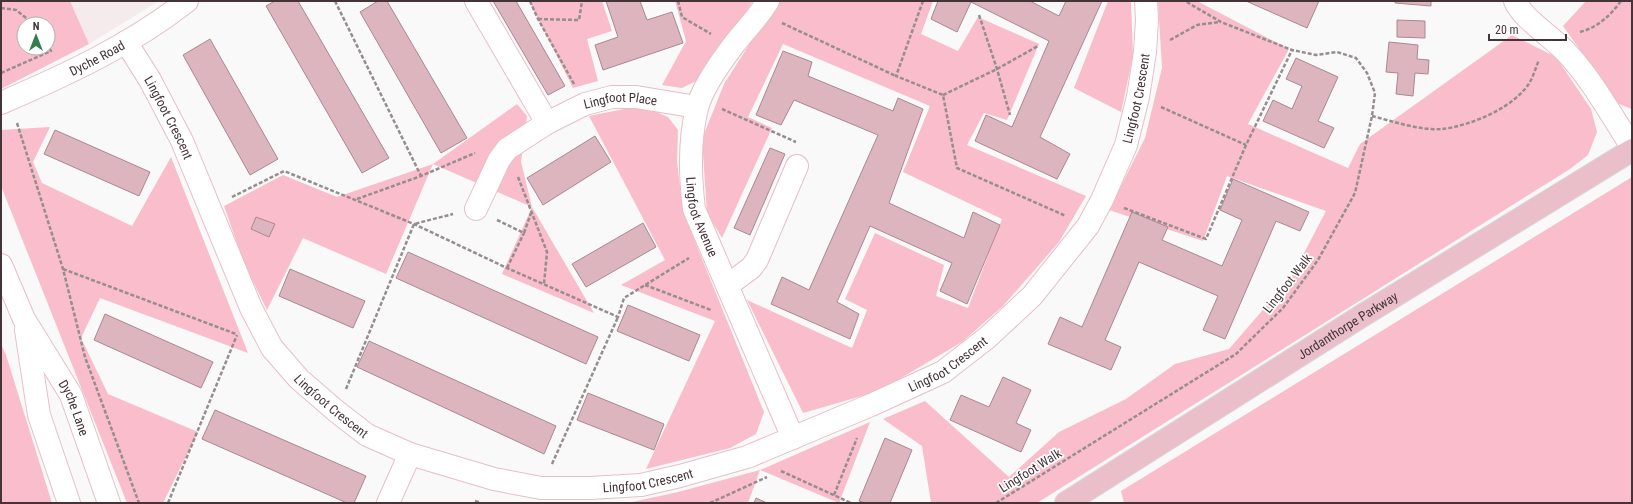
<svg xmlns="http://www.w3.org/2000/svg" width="1633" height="504" font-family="'Roboto Condensed',sans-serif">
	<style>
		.built { fill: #f5ebed }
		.green { fill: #fabdcb; fill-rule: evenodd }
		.building { fill: #dcb5be; stroke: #ac8790 }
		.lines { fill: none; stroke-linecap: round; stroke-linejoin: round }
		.minor-casing { stroke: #e6bfc7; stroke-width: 24 }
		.major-casing { stroke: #dad6d7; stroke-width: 24 }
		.path { stroke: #968d8f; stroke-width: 2.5; stroke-dasharray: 4 2; stroke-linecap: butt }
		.minor { stroke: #fff; stroke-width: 22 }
		.major { stroke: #ebbfca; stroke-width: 22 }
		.labels { text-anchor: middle; stroke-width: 3.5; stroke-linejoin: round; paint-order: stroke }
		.street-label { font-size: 13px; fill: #443438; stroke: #fff }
	</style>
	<rect width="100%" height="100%" fill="#f9f9f9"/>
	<polygon class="built" points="70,1 159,1 89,44"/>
	<g class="green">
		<path d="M 1,1 L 70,1 L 89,44 L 1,89 ZM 24,24 L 48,24 L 48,48 L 24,48 Z"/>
		<polygon points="529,1 602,1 612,31 587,39 598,81 573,88"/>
		<polygon points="675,1 753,1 700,79 682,88 662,85 686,41"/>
		<polygon points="777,1 933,1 921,34 958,51 978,17 1039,44 1007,120 984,113 967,145 1086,196 1059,242 1003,306 962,342 879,391 803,413 747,300 852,348 867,310 845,299 875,233 944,265 936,296 968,308 1002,219 903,172 930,106 783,44 748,117 772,128 722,238 707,213 702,139 724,84"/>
		<polygon points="1108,1 1131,1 1133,56 1121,112 1074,88"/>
		<polygon points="1158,1 1197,1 1289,49 1248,124 1348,168 1360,144 1512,35 1556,57 1591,109 1597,132 1588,155 1570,169 1037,503 931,503 922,446 883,419 925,401 1009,477 1059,432 1126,399 1175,364 1229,349 1292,276 1326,211 1227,176 1203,241 1109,210 1145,138 1162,68"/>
		<polygon points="1586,1 1632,1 1632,109 1619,104 1563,26"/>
		<polygon points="517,104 527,116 521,162 532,207 594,313 502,274 532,207 433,164 386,274 303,238 267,310 244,263 224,206 283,175 337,197 433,164"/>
		<polygon points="629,108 649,109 668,117 678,130 677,162 683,212 764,412 756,434 730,448 646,469 715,321 621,285 665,260 589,116"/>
		<polygon points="50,127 33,162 42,183 132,226 171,157 248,353 100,298 81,338 108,394 198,432 163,503 127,503 1,186 1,130"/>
		<polygon points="1632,177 1632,503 1124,503 1121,491"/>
		<polygon points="1,344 6,355 52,503 1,503"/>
		<polygon points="870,422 839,503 760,470 748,503 628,503 678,492 760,470"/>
	</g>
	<g class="building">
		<polygon points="275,1 298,1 389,158 362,173 266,6"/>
		<polygon points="378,1 387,1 467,138 441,153 360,12"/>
		<polygon points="493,1 516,1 565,86 548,95"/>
		<polygon points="606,1 640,1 647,20 672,12 683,43 603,70 595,45 618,37"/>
		<polygon points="938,1 1030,1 1059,16 1066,1 1102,1 1040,137 1070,154 1057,179 975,141 986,115 1012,127 1049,41 971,2 957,32 931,19"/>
		<polygon points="1246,1 1319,1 1307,28"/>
		<polygon points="1395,1 1431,1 1431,6 1395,3"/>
		<polygon points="1397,20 1425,21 1425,38 1397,37"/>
		<polygon points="210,39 278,159 250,175 183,55"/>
		<polygon points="1389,42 1418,45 1417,59 1429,60 1428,74 1415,73 1413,96 1396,94 1398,73 1386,72"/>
		<polygon points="783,51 812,62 808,76 893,111 898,98 923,109 889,203 964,238 973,212 1000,225 967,304 940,291 952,263 870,226 837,302 859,314 850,339 771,304 782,277 809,290 878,135 794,100 781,125 756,115"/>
		<polygon points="1296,58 1338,77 1318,121 1334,128 1324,148 1263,121 1273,100 1292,109 1302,86 1286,79"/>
		<polygon points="55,130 150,172 139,196 44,154"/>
		<polygon points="595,136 611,162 543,205 527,178"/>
		<polygon points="770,148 785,154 750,235 734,228"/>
		<polygon points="1233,179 1309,212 1300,231 1276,221 1225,339 1203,330 1218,296 1139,262 1105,340 1121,347 1111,370 1048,344 1060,317 1082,327 1132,212 1168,227 1162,240 1222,266 1242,220 1220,210"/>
		<polygon points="256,217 275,224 269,237 251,229"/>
		<polygon points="643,223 656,247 586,287 572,264"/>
		<polygon points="408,252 598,337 586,364 396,278"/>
		<polygon points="290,269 365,301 353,328 279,296"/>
		<polygon points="628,305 700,335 689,361 617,331"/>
		<polygon points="105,314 213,362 201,388 94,340"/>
		<polygon points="369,341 556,426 544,454 357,367"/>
		<polygon points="1003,377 1031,390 1016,423 1031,430 1021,452 950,420 961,395 989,407"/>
		<polygon points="588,393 664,424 654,450 577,420"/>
		<polygon points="215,410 366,476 354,503 347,503 202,439"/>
		<polygon points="885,438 912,450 890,503 865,503 859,501"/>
		<polygon points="756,498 767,503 754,503"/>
	</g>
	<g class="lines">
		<defs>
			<g id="minor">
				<polyline points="476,1 547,123"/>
				<path id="s1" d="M 768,1 C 758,18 744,31 732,47 C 720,63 702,89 697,108 C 689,140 690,176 694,209 L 793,438"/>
				<path d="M 1515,1 C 1524,20 1551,36 1565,51 C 1592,79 1611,115 1632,147"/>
				<path id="s2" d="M 126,42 L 150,80 L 182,141 L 251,308 L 272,348 L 299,379 L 336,411 L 367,435 L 410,454 L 494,479 L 541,488 L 590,488 L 641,485 L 680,476 L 747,457 L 871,405 L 943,372 L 988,337 L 1032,296 L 1088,226 L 1102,200 L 1126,145 L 1138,97 L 1145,52 L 1147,20 L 1146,1"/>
				<path id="s3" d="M 1,103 C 66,75 131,45 187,1"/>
				<path id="s4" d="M 476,209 L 499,160 L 507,149 L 547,123 L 585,104 L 612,97 L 636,97 L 697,107"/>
				<path id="s5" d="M 1,265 L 24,319 L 71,395 L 109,503"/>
				<polyline points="728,285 751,268 757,260 797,166"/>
				<polyline points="26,330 39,415 69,503"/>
				<polyline points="388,503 410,454"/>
			</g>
			<g id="major">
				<path id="s6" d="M 1066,503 L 1360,317 L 1632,150"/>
			</g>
		</defs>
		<use href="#minor" class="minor-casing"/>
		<use href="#major" class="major-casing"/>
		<g class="path">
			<polyline points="335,1 421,176"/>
			<polyline points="530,1 538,19 574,84"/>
			<polyline points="678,1 682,17 711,34"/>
			<polyline points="923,1 896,76 943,95 957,168 1066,216"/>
			<polyline points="1,8 16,10 34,24"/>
			<polyline points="979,15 997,69 1010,115"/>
			<polyline points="538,19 579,20 582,1"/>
			<polyline points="782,23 896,76"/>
			<path d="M 1580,32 C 1597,28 1611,15 1621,1"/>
			<polyline points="1170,40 1197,25 1220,22"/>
			<polyline points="1,73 51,51 48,46"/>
			<polyline points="943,95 997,69 1038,46"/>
			<polyline points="1161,107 1246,145"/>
			<polyline points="722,109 796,142"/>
			<path d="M 1372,116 C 1391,121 1422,131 1442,129 C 1470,126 1517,107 1531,80 C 1534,74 1536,67 1539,60"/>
			<polyline points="17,123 63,269 85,357 139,503"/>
			<polyline points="518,177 547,252 544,284"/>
			<polyline points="232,197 284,171 414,224 507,268 618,317 624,298 689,258"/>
			<polyline points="357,199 421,176 475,153"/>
			<polyline points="1124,208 1206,239 1246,145 1292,50"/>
			<polyline points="497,220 524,233 531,213"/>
			<polyline points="507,268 524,233"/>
			<polyline points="63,269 236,334"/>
			<polyline points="645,285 711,310"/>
			<polyline points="346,389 414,224 453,214"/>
			<polyline points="552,464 618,317"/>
			<polyline points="781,471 851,503"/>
			<polyline points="834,495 857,438"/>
			<polyline points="475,501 481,503"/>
			<polyline points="168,503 237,335"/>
			<polyline points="710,503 767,477"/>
			<polyline points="996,503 1236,354 1283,308 1318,260 1355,193 1372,116 1375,93 1367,73 1356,58 1337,52 1316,55 1292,50 1221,22 1185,1"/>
		</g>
		<use href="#minor" class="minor"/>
		<use href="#major" class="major"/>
	</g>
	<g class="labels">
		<g class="street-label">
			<text dy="5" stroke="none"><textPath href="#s3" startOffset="106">Dyche Road</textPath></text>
			<text dy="5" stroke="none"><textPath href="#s2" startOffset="1419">Lingfoot Crescent</textPath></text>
			<text dy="5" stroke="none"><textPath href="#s4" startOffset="194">Lingfoot Place</textPath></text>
			<text dy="5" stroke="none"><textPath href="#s2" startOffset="87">Lingfoot Crescent</textPath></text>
			<text dy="5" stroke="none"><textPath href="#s1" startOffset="240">Lingfoot Avenue</textPath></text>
			<text transform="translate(1287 283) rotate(-52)" y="5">Lingfoot Walk</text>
			<text dy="5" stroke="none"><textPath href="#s6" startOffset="333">Jordanthorpe Parkway</textPath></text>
			<text dy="5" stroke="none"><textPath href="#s2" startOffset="1083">Lingfoot Crescent</textPath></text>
			<text dy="5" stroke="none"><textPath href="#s2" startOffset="423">Lingfoot Crescent</textPath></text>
			<text dy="5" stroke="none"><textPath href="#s5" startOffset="161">Dyche Lane</textPath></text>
			<text transform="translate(1030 470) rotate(-32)" y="5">Lingfoot Walk</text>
			<text dy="5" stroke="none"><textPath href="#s2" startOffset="759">Lingfoot Crescent</textPath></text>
		</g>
	</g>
	<rect width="1633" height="504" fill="none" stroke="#443438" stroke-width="4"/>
	<g transform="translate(36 36)"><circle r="19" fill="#ffffff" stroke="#b4aeaf"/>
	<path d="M0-3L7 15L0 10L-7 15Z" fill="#317f4e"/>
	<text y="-6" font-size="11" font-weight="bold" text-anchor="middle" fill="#443438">N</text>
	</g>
	<path d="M1489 34v6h77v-6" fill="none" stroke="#443438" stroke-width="2"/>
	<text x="1495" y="34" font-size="12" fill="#443438" stroke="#ffffff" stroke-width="3" paint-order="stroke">20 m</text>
</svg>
